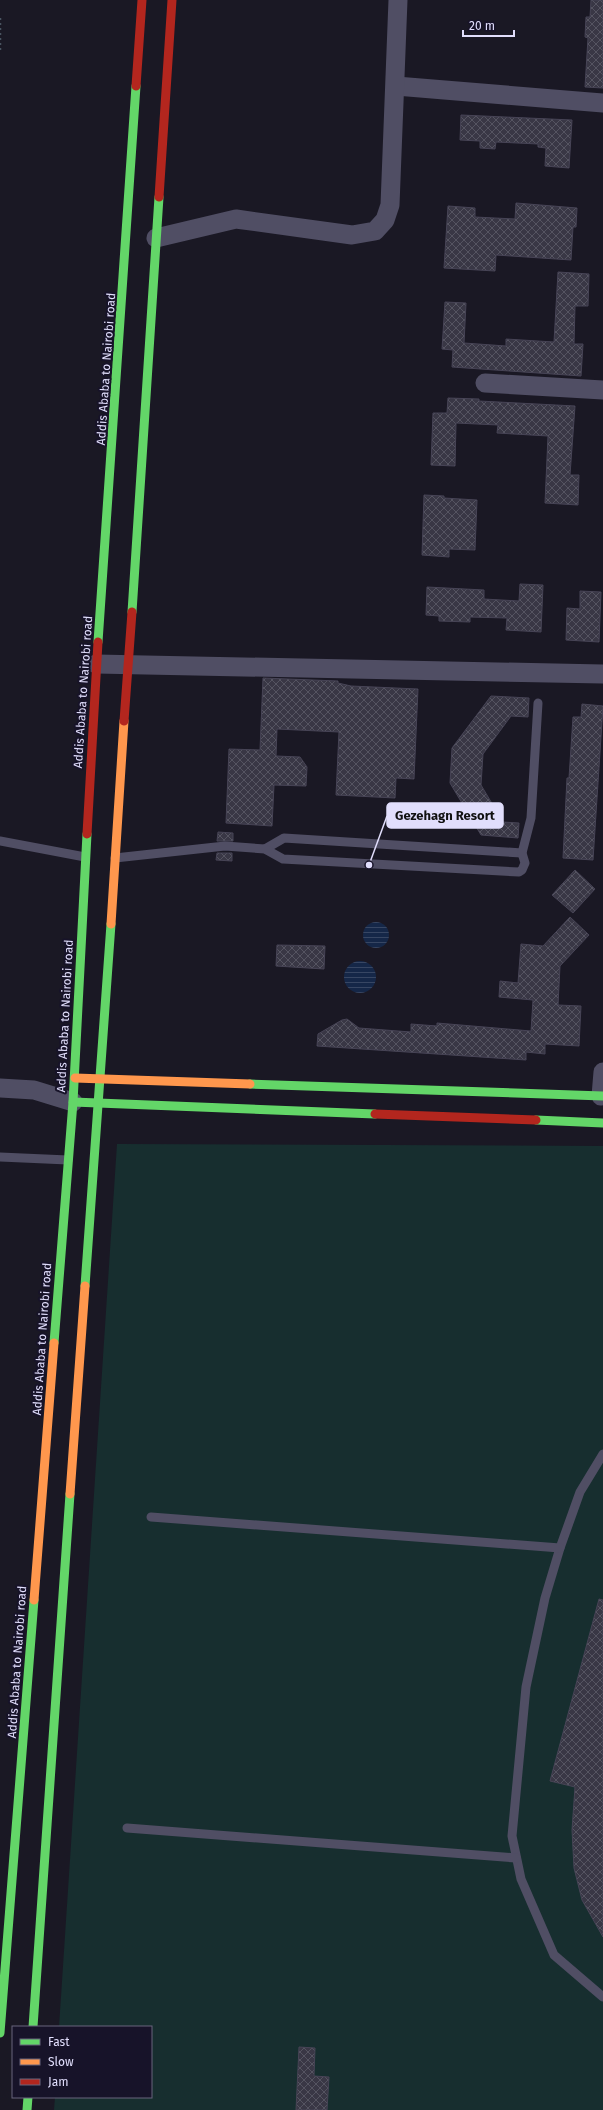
<svg xmlns="http://www.w3.org/2000/svg" width="603" height="2110" font-family="'Fira Sans',sans-serif">
	<style>
		.grass { fill: #172e2f }
		.water { fill: url(#water-rules) }
		.building { fill: url(#building-cross-hatch); stroke: #474456 }
		.lines { fill: none; stroke-linecap: round; stroke-linejoin: round }
		.path { stroke: #4a5461; stroke-width: 2.5; stroke-dasharray: 2 3; stroke-linecap: butt }
		.lane { stroke: #504e64; stroke-width: 9 }
		.street { stroke: #504e64; stroke-width: 19 }
		.fast { stroke: #63d668; stroke-width: 9 }
		.slow { stroke: #ff974d; stroke-width: 9 }
		.jam { stroke: #b3261e; stroke-width: 9 }
		.labels { text-anchor: middle; stroke-width: 4; stroke-linejoin: round; paint-order: stroke }
		.street-label { font-size: 12px; fill: #e1defc; stroke: #171329 }
		.leader { fill: none; stroke: #e1defc; stroke-width: 1.5 }
		.callout-dot { fill: #e1defc; stroke: #171329; stroke-width: 1.5 }
		.callout { fill: #e1defc; stroke: #e1defc; stroke-width: 1.5 }
		.callout-label { font-size: 13px; text-anchor: middle; font-weight: bold; fill: #111 }
	</style>
	<defs>
		<pattern id="water-rules" width="6" height="5" patternUnits="userSpaceOnUse"><rect width="6" height="5" fill="#152748"/><path d="M0 2.5h6" fill="none" stroke="#374663"/></pattern>
		<pattern id="building-cross-hatch" width="8" height="8" patternUnits="userSpaceOnUse"><rect width="8" height="8" fill="#393745"/><path d="M0 0l8 8M0 8l8-8" fill="none" stroke="#555461"/></pattern>
	</defs>
	<rect width="100%" height="100%" fill="#1a1824"/>
	<polygon class="grass" points="117,1144 603,1146 603,2110 54,2110 55,2097 151,2097 151,2027 59,2027"/>
	<g class="water">
		<circle cx="376" cy="935" r="13"/>
		<circle cx="360" cy="977" r="16"/>
	</g>
	<g class="building">
		<polygon points="591,0 603,0 603,88 585,87 588,38 585,37 586,17 590,17"/>
		<polygon points="461,115 572,120 569,168 545,166 546,148 538,147 538,144 496,142 495,149 480,148 480,141 460,140"/>
		<polygon points="516,203 577,208 576,227 573,227 571,260 496,255 495,271 444,268 448,206 475,208 475,217 515,219"/>
		<polygon points="558,272 589,274 588,306 575,306 574,344 583,344 581,376 452,367 453,350 442,349 445,302 466,303 464,343 506,346 506,339 554,342"/>
		<polygon points="448,398 479,399 479,401 575,406 570,475 579,475 578,505 545,503 548,436 497,433 498,425 456,423 455,466 431,465 433,413 447,413"/>
		<polygon points="424,495 444,496 444,498 477,500 475,550 449,549 449,557 422,555"/>
		<polygon points="520,584 543,585 541,632 506,630 507,618 470,617 470,622 439,621 439,616 426,615 427,587 484,590 484,599 519,601"/>
		<polygon points="580,591 601,592 599,642 566,640 567,608 580,609"/>
		<polygon points="263,678 338,681 338,683 351,686 418,689 414,779 396,778 395,798 336,795 339,732 277,729 276,756 300,757 307,767 306,786 274,785 272,826 226,823 229,749 260,750"/>
		<polygon points="491,696 529,698 528,717 511,716 483,754 481,785 503,822 519,823 518,838 481,835 450,783 452,748"/>
		<polygon points="582,704 603,706 593,860 563,858 567,778 569,778 573,717 581,717"/>
		<polygon points="218,832 233,833 233,841 217,841"/>
		<polygon points="217,853 232,853 232,861 216,860"/>
		<polygon points="575,870 595,889 573,913 552,895"/>
		<polygon points="570,917 589,935 560,966 558,1005 581,1006 579,1046 545,1044 545,1054 526,1052 526,1060 317,1046 318,1034 342,1020 347,1019 359,1028 411,1032 411,1024 437,1026 437,1023 531,1031 533,1000 499,997 500,981 518,983 521,944 543,946"/>
		<polygon points="277,945 325,946 324,969 276,966"/>
		<polygon points="599,1599 603,1600 603,1937 582,1900 574,1868 572,1830 575,1787 550,1781"/>
		<polygon points="299,2047 315,2048 314,2076 329,2077 327,2110 296,2110"/>
	</g>
	<g class="lines">
		<polyline class="path" points="0,18 0,52"/>
		<g class="lane">
			<polyline points="0,841 85,857"/>
			<polyline points="265,849 284,838 522,853"/>
			<polyline points="115,858 225,846 265,849 283,859 519,872 522,870 525,863 522,853 531,818 538,703"/>
			<polyline points="0,1157 68,1160"/>
			<polyline points="603,1454 580,1492 560,1548 545,1598 526,1687 512,1836 521,1879 554,1955 603,1997"/>
			<polyline points="151,1517 560,1548"/>
			<polyline points="127,1828 516,1858"/>
		</g>
		<g class="street">
			<polyline points="396,86 603,103"/>
			<polyline points="156,238 236,219 352,235 375,231 385,220 390,205 398,0"/>
			<polyline points="485,383 603,390"/>
			<polyline points="96,664 603,674"/>
			<polyline points="0,1088 34,1090 73,1102"/>
			<polyline points="601,1096 603,1072"/>
		</g>
		<g class="fast">
			<polyline points="132,612 159,197"/>
			<polyline points="98,642 136,86"/>
			<polyline points="250,1084 603,1096"/>
			<polyline points="73,1102 375,1114"/>
			<polyline points="536,1120 603,1123"/>
			<polyline points="85,1286 111,924"/>
			<polyline points="54,1343 73,1102 87,834"/>
			<polyline points="33,2027 70,1494"/>
			<polyline points="0,2033 34,1600"/>
			<polyline points="27,2110 28,2097"/>
		</g>
		<g class="slow">
			<polyline points="111,924 124,721"/>
			<polyline points="75,1078 250,1084"/>
			<polyline points="70,1494 85,1286"/>
			<polyline points="34,1600 54,1343"/>
		</g>
		<g class="jam">
			<polyline points="136,86 142,0"/>
			<polyline points="159,197 172,0"/>
			<polyline points="124,721 132,612"/>
			<polyline points="87,834 98,642"/>
			<polyline points="375,1114 536,1120"/>
		</g>
	</g>
	<g class="labels">
		<g class="street-label">
			<text transform="translate(106 369) rotate(-86)" y="4">Addis Ababa to Nairobi road</text>
			<text transform="translate(83 692) rotate(-86)" y="4">Addis Ababa to Nairobi road</text>
			<text transform="translate(65 1016) rotate(-87)" y="4">Addis Ababa to Nairobi road</text>
			<text transform="translate(42 1339) rotate(-86)" y="4">Addis Ababa to Nairobi road</text>
			<text transform="translate(17 1662) rotate(-86)" y="4">Addis Ababa to Nairobi road</text>
		</g>
	</g>
	<path class="leader" d="M369 865L387 816"/>
	<circle class="callout-dot" cx="369" cy="865" r="4"/>
	<rect class="callout" x="387" y="803" width="116" height="25" rx="4"/>
	<g class="callout-label">
		<text x="445" y="820">Gezehagn Resort</text>
	</g>
	<rect x="12" y="2026" width="140" height="72" fill="#171329" stroke="#68647d"/>
	<rect x="20" y="2039" width="20" height="6" fill="#63d668" stroke="#68647d"/>
	<text x="48" y="2046" font-size="12" fill="#e1defc">Fast</text>
	<rect x="20" y="2059" width="20" height="6" fill="#ff974d" stroke="#68647d"/>
	<text x="48" y="2066" font-size="12" fill="#e1defc">Slow</text>
	<rect x="20" y="2079" width="20" height="6" fill="#b3261e" stroke="#68647d"/>
	<text x="48" y="2086" font-size="12" fill="#e1defc">Jam</text>
	<path d="M463 30v6h51v-6" fill="none" stroke="#e1defc" stroke-width="2"/>
	<text x="469" y="30" font-size="12" fill="#e1defc" stroke="#171329" stroke-width="3" paint-order="stroke">20 m</text>
</svg>
